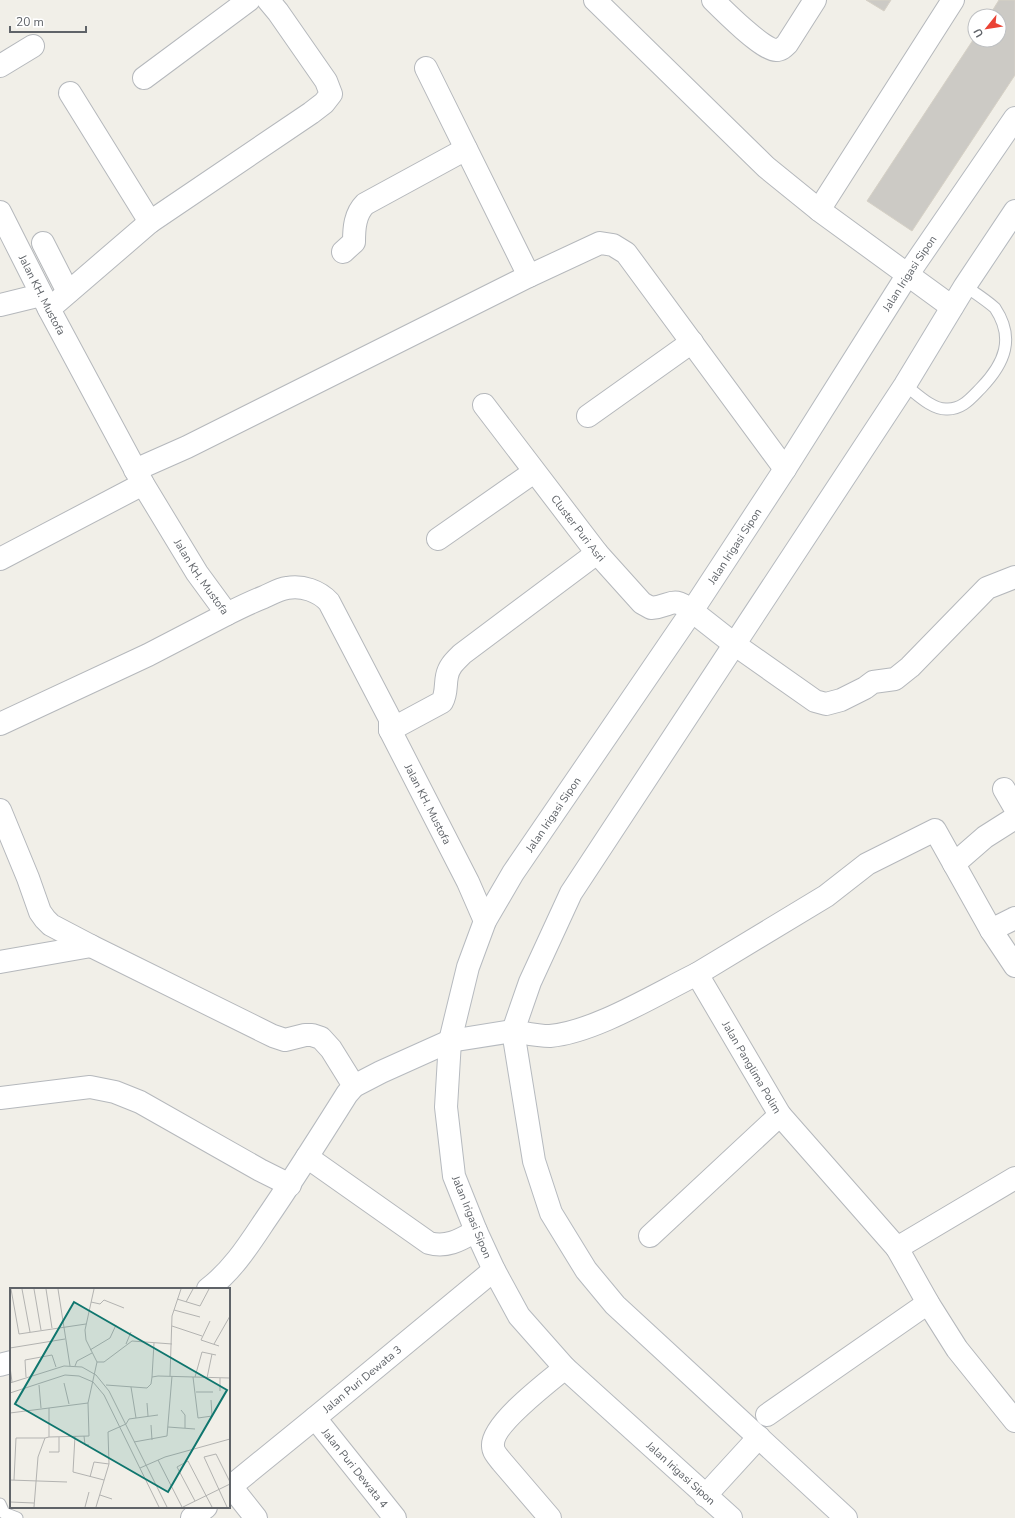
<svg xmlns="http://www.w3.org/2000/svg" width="1015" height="1518" font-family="'Nunito Sans',sans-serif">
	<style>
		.building { fill: #cccac5; stroke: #d6d1c6 }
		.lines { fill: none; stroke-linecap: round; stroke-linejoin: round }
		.lane-casing { stroke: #b5b8bc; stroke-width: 13 }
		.street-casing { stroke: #b5b8bc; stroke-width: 24 }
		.secondary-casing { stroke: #b6babf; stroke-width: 24 }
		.lane { stroke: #fff; stroke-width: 11 }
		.street { stroke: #fff; stroke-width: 22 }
		.secondary { stroke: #fff; stroke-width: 22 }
		.labels { text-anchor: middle; stroke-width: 4; stroke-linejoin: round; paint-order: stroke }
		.street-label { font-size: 11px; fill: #5f6368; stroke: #fff }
		.inset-road { fill: none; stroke: #b3b3b1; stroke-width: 1 }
		.view { fill: #0f766e; fill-opacity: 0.15; stroke: #0f766e; stroke-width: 2 }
		.inset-edge { fill: none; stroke: #5f6368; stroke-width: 2 }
	</style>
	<rect width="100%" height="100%" fill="#f1efe8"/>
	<g class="building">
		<polygon points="866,0 891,0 884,11"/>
		<polygon points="999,0 1015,0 1015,75 912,231 867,201 975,37 975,40 999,40 999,16 989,16"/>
	</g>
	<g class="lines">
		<defs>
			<g id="lane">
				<path d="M 905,385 C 916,393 931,409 946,409 C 962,410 971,398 981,388 C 1005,363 1015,338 995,308 C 986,300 975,293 965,286"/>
				<polyline points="0,1504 4,1513 17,1518"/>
			</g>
			<g id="street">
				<polyline points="595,0 766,167 819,210 952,307"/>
				<path d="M 713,0 C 723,10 764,51 776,50 C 781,50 784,47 787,44 L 815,0"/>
				<polyline points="0,66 33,46"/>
				<polyline points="426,68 529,276"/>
				<polyline points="144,78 249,0"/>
				<polyline points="70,93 150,222"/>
				<polyline points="819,210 953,0"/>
				<path id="s1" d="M 0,212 L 49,309 L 143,484 L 197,573 L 227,614 C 239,608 251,602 264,597 C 271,594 279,589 287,588 C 302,585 319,591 329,602 L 390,719 L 390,730 L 468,882 L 485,921"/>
				<polyline points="43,243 68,292"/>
				<path d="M 343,252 L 354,242 C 354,228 355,214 365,204 L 466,149"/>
				<polyline points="0,305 41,295"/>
				<polyline points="49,309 150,222 311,113 324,103 331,94 326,81 278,12 268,0"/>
				<path id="s2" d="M 484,405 L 597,553 L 642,603 L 651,608 C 673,606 671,595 692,611"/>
				<polyline points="588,416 692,342"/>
				<polyline points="135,470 187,447 529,276 600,243 613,245 626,253 785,469"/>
				<polyline points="438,539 534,472"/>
				<polyline points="0,559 143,484"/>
				<polyline points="734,644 815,701 826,704 841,700 865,688 873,682 895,679 910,667 987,588 1015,577"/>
				<polyline points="0,724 148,655 227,614"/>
				<path d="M 390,730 L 442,702 C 447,693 445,685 447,676 C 449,666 455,661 462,654 L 597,553"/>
				<polyline points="1004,789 1015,808"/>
				<polyline points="0,810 28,878 40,912 45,919 51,925 91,946 273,1036 285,1040 305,1035 312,1035 321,1038 331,1049 354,1086"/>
				<polyline points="954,864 985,837 1015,818"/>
				<polyline points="991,930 1015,918"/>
				<polyline points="0,962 91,946"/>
				<polyline points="697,974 826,896 867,864 935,830 991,930 1015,966"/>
				<path id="s3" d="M 513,1031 C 525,1033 538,1036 550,1036 C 595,1032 656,994 697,974 L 780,1115 L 897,1248 L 1015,1178"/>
				<polyline points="0,1098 90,1087 115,1092 140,1102 260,1170 290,1185"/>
				<path d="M 307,1157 L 429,1243 C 447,1248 460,1240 476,1231"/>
				<polyline points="650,1236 780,1115"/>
				<polyline points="897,1248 928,1303 957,1349 1015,1421"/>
				<polyline points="767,1415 928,1303"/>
				<path id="s4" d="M 315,1418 L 395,1518"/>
				<polyline points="229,1484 256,1518"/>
				<path id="s5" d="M 229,1488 L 315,1418 L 494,1270"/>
				<polyline points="192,1518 206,1507"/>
				<path d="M 550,1518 L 502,1462 C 498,1457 493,1452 493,1446 C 491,1425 548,1382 565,1368"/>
			</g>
			<g id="secondary">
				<polyline points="692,611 734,644"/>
				<path d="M 208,1289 C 232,1271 248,1246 264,1222 C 293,1180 320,1137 347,1094 L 354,1086 L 381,1072 L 450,1041 L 513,1031"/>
				<polyline points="0,1365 11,1362"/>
				<polyline points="705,1496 759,1437"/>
				<path id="s6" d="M 731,1518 L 565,1368 L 519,1316 L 494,1270 L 476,1231 L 454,1176 L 446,1107 L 450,1041 L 468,967 L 485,921 L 513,873 L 692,611 L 785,469 L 908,274 L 1015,118"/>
				<polyline points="846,1518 615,1305 586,1270 551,1213 534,1161 513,1031 530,982 571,893 905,385 965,286 1015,211"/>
			</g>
		</defs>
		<use href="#lane" class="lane-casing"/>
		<use href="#street" class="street-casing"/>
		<use href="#secondary" class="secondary-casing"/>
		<use href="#lane" class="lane"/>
		<use href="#street" class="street"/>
		<use href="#secondary" class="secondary"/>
	</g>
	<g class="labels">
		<g class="street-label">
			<text dy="4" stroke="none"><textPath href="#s6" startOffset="1483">Jalan Irigasi Sipon</textPath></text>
			<text dy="4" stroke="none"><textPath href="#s1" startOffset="93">Jalan KH. Mustofa</textPath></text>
			<text dy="4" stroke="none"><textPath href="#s2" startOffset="155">Cluster Puri Asri</textPath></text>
			<text dy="4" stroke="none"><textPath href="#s6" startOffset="1159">Jalan Irigasi Sipon</textPath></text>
			<text dy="4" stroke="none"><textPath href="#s1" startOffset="417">Jalan KH. Mustofa</textPath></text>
			<text dy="4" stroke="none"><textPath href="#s1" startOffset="800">Jalan KH. Mustofa</textPath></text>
			<text dy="4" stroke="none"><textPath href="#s6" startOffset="835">Jalan Irigasi Sipon</textPath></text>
			<text dy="4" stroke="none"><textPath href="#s3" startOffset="306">Jalan Panglima Polim</textPath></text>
			<text transform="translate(472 1217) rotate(68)" y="4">Jalan Irigasi Sipon</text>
			<text dy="4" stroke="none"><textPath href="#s5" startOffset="172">Jalan Puri Dewata 3</textPath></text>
			<text dy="4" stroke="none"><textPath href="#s4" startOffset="64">Jalan Puri Dewata 4</textPath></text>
			<text transform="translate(681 1473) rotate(42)" y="4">Jalan Irigasi Sipon</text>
		</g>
	</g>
	<g transform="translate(10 1288)">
		<rect width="220" height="220" fill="#f1efe8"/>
		<path class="inset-road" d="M 1,1 L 9,46 L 76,36M 12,1 L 20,44M 24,1 L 31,42M 36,1 L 42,40M 48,1 L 60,78M 167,11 L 190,18M 81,14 L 90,16 L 94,12 L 114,20M 176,14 L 183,1M 190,18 L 199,1M 164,22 L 190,29M 200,33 L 191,52 L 209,58M 162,38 L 192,48M 116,56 L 121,44M 204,56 L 220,28M 0,60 L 55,51M 80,62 L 100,50 L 106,37M 87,74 L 94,74 L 122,53 L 162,56M 65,78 L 67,73 L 82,65M 0,79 L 2,94M 160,88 L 162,28 L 171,1M 16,89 L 15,72 L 42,67 L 46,79M 142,89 L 144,55M 183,89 L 188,130 L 202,128 L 201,112M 185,89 L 192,64 L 206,67M 197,90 L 202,66M 210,90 L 210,103M 0,95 L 54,78 L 72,79 L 86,87 L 99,103 L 157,219M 54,95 L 59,116M 29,97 L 31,120M 96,97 L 137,100 L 141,96 L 142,89 L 148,88 L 220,90M 121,99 L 126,130M 186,104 L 203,104M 0,105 L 55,87 L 69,88 L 83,94 L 94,107 L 149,219M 137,115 L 138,128M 171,122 L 175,127 L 175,140M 0,125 L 39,120M 141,137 L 142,152M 158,139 L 185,141M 65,148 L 63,184 L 94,192M 74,148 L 75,157 L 79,157M 39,149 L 79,148 L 78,115M 124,154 L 157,148 L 162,88M 39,164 L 49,164 L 49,149M 148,172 L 172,219M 130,180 L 155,169 L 220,151M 80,189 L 84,174 L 99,176M 0,192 L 57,194M 4,192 L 6,150 L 35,150M 90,207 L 102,211M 185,213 L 167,179 L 178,173 L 202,219M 0,214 L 24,215M 24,219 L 28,169 L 35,150 L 39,149 L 39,120 L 78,115 L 87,74 L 76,52 L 75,42 L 84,1M 75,219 L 79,204M 86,219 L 99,176 L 98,144 L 116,136 L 119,131 L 148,127M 173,219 L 220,196M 217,219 L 194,169 L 206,166 L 220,194"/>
		<path class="view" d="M 64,14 L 217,102 L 158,204 L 5,116 Z"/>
		<rect width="220" height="220" class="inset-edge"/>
	</g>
	<g transform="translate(987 28) rotate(240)"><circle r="19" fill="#ffffff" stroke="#bfc1c3"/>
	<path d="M0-3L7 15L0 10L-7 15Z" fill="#ea4335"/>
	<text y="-6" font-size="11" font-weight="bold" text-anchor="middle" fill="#5f6368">U</text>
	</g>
	<path d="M10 26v6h76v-6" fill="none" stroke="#5f6368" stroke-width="2"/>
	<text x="16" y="26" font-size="12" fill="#5f6368" stroke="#ffffff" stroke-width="3" paint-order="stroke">20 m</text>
</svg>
